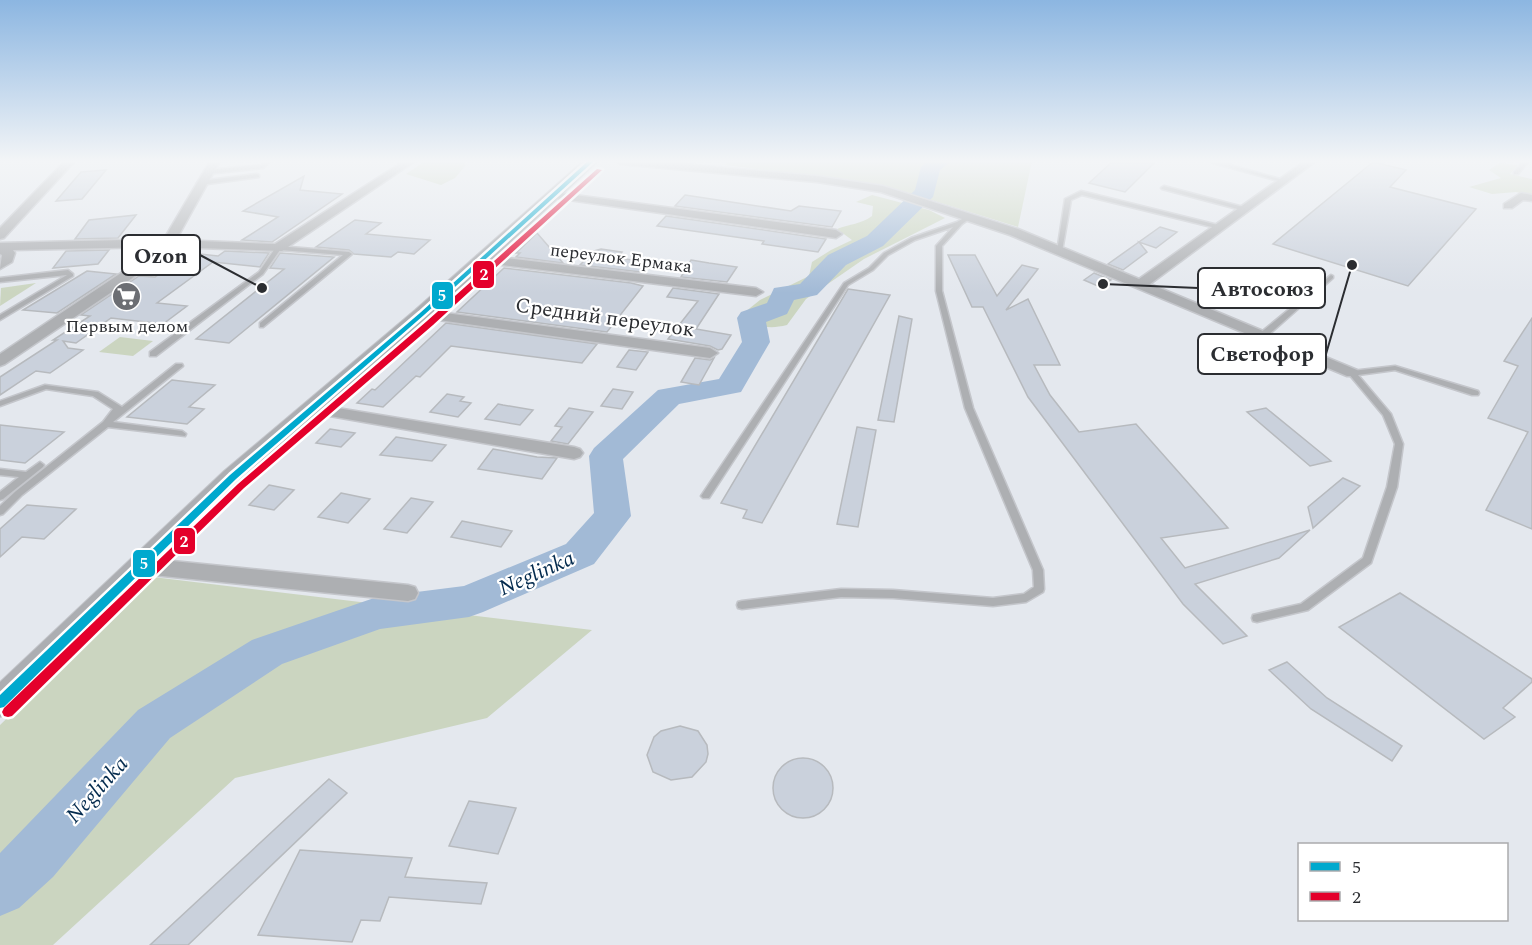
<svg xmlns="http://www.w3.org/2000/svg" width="1532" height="945" font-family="Spectral,serif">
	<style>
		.green { fill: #cbd5c0 }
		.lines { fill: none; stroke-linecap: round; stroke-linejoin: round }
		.river { fill: #a2bad6; fill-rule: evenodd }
		.building { fill: #cad1dc; stroke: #b7babe; stroke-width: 1.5 }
		.service-casing { stroke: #c4c6cb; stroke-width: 3 }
		.minor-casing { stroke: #c4c6cb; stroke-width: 3 }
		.secondary-casing { stroke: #c4c6cb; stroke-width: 2 }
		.service { fill: #adafb2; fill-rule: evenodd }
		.minor { fill: #adafb2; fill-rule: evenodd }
		.secondary { fill: #acaeb2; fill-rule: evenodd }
		.bus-1-casing { stroke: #fff; stroke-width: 5 }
		.bus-2-casing { stroke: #fff; stroke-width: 5 }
		.bus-1 { fill: #00a9ce; fill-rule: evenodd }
		.bus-2 { fill: #e4002b; fill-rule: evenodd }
		.labels { text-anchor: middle; stroke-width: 4.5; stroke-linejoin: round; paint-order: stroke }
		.far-street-label { font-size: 18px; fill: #2b2d31; stroke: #fff }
		.far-poi-label { font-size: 18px; fill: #2b2d31; stroke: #fff }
		.street-label { font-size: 21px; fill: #2b2d31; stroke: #fff }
		.water-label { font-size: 22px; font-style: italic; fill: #042b4e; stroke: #fff }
		.leader { fill: none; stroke: #2b2d31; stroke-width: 2 }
		.callout-dot { fill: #2b2d31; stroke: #fff; stroke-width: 2 }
		.callout { fill: #fff; stroke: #2b2d31; stroke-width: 2 }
		.callout-label { font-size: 22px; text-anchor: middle; font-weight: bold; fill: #2b2d31 }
		.line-badge { stroke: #fff; stroke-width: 2 }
		.badge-label { font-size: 16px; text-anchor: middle; font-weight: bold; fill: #fff }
	</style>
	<rect width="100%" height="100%" fill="#e4e8ee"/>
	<g class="green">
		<polygon points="425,161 462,161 466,165 455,178 441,185 406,174"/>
		<polygon points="729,161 1032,161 1018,227 883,185 725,165"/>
		<polygon points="1499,163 1518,165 1510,174 1532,179 1532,196 1516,192 1492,194 1469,187 1501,178 1489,170"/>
		<path d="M 872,195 L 929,210 L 945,218 L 864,259 L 806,299 L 787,325 C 767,330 758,326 740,316 L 760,300 L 809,276 L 812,262 L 831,250 L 852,240 L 837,229 C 850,224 861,224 872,216 L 873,206 L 856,202 Z"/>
		<polygon points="36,283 0,306 1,288"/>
		<polygon points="120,337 153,341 133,356 99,352"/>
		<polygon points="153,577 592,630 487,718 235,778 53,945 0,945 0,725"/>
	</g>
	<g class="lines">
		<polygon class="river" points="927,161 951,161 940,170 933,197 883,246 846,265 817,295 794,300 787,314 766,322 770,342 741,392 679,404 623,459 631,516 594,564 483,612 469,617 380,629 282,664 170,738 53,877 19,908 0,916 0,853 138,710 252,640 377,597 464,586 566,544 594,513 589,456 594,448 658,390 719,379 742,342 737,318 741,312 767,303 774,288 800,284 828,255 867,236 915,190 921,167"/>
	</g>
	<g class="building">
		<polygon points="1113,161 1156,161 1125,192 1089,183"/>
		<polygon points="1373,162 1406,170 1390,187 1476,209 1408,286 1273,244"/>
		<polygon points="106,170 82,199 56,201 81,172"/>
		<polygon points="304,176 300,190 342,194 272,242 242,240 278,217 243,211"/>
		<polygon points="685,195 791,211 799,206 841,211 832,227 675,206"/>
		<polygon points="136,215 118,238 75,239 89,220"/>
		<polygon points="666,216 826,239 818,252 762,244 764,241 657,226"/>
		<polygon points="355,220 381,223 366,234 430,240 414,254 398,252 391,257 354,254 349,250 316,247"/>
		<polygon points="1160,227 1177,232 1156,248 1139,242 1147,252 1123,270 1108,264"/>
		<polygon points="537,233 563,263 516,257 520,253 516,253"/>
		<polygon points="601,249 622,252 617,258 649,262 641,272 580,265 594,251"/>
		<polygon points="109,250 98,264 53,268 66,251"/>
		<polygon points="225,251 269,253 260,267 213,262 157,303 187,306 163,324 111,318 76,343 63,341 68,348 83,350 50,373 36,371 0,395 0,377 57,340 53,340 90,316 81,315 139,276 155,277 191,253 218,256"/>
		<polygon points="280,253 334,257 229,343 196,339 284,269 270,268"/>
		<polygon points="948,255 975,255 997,296 1022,265 1038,269 1006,310 1028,299 1060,365 1034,365 1050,395 1079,432 1136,424 1228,528 1161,538 1185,568 1310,530 1279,558 1195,584 1247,636 1223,644 1183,604 1028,397 983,307 972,307"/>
		<polygon points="691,260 709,263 737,267 727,282 681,277"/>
		<polygon points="504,268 631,283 643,286 607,332 457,312"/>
		<polygon points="87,271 116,274 57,313 23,310"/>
		<polygon points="1094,273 1111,280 1100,287 1084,280"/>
		<polygon points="673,288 719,294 696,329 731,335 722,349 718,350 710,346 668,339 698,301 667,297"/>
		<polygon points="848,289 890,295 762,523 743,518 747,510 721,503"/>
		<polygon points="899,316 912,319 894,422 878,420"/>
		<polygon points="1532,318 1532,529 1486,510 1528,432 1488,418 1518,366 1504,361"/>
		<polygon points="446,323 597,344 582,363 451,346 420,377 416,376 383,407 357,403 372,389 375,390"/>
		<polygon points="629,350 648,352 636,370 617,367"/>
		<polygon points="695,358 710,360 714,358 699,385 681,382"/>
		<polygon points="172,380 215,385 189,407 204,409 187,424 127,417"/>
		<polygon points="613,389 633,392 622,409 601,406"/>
		<polygon points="447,394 464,397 460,401 471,403 458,417 430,412"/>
		<polygon points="498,404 503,405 533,410 520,425 485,419"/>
		<polygon points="569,408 593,412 568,444 551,441 562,427 555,426"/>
		<polygon points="1266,408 1331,461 1310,466 1247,412"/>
		<polygon points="0,425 64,432 25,463 0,460"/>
		<polygon points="857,427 876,430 858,527 837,524"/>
		<polygon points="330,429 355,433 341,447 316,443"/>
		<polygon points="396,437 446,445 432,461 380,455"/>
		<polygon points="493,449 537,457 557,458 542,479 478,469"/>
		<polygon points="1343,478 1360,486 1313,528 1308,507"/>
		<polygon points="269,485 294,490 274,510 249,505"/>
		<polygon points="341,493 370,499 348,523 318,517"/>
		<polygon points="411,498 433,502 407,533 384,529"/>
		<polygon points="27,505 76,509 44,539 22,537 0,557 0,529"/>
		<polygon points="462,521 512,531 501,547 451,537"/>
		<polygon points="1400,593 1532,679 1532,682 1503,708 1515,717 1484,739 1339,627"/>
		<polygon points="1287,662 1327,698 1402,746 1392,761 1311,709 1269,670"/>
		<polygon points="680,726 698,731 707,745 708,754 706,762 692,777 671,780 653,772 647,755 654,737 661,731"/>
		<circle cx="803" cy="788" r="30"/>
		<polygon points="329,779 347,793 188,945 150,945"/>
		<polygon points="469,801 516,808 498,854 449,846"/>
		<polygon points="300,850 412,858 405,877 487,883 481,904 389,897 380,921 361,920 352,942 258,935"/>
	</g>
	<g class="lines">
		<defs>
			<g id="service">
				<polygon points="265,161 271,161 263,168 207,174 204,172 207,170 261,165"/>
				<polygon points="1213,161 1217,161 1287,181 1282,182 1213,163"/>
				<polygon points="1524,161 1529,161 1518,174 1514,174 1514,172"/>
				<polygon points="257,174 259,175 259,177 200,185 197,183 200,181"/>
				<polygon points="1164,186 1247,208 1248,209 1245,211 1162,189 1161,188"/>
				<polygon points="1081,191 1222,226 1223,227 1220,229 1082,195 1071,200 1062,251 1057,252 1065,199"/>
				<polygon points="967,216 972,217 962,224 942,246 942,291 973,408 1043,570 1044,589 1043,592 1026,602 993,606 893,598 841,597 742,609 738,608 737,605 738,602 742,601 841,589 893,590 993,598 1024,594 1034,587 1033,570 965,408 936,291 936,246 953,227 915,240 888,255 873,270 848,285 709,498 703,498 701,496 844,283 869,268 884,253 911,238 957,222"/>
				<polygon points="278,246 349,252 352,254 263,327 260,327 260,323 343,255 280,250 263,274 156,356 150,356 150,352 259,272 276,247"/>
				<polygon points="68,270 73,274 73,276 0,320 0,315 67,275 0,282 0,278"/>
				<polygon points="1331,275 1333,276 1333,278 1265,338 1259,338 1259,334"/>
				<polygon points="176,364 182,364 183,366 113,422 182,431 186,434 185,436 108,427 22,495 3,514 0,515 0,506 16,491 103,422 113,409 93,396 46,389 0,406 0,401 45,385 98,392 122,407"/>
				<polygon points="1395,366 1478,391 1479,393 1478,395 1472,395 1395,370 1358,375 1391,414 1403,444 1397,487 1372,560 1371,563 1308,610 1257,622 1253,621 1252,618 1253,615 1301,604 1363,558 1387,487 1395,444 1383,415 1348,373 1352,371"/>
				<polygon points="40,462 44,465 43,467 3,499 0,500 0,492 19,477 0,475 0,469 26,472"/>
			</g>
			<g id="minor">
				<polygon points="65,161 75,161 4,238 0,239 0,228"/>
				<polygon points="210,161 220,161 176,240 275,244 404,161 415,161 282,251 171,247 131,279 5,364 0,366 0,354 121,273 155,247 13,250 15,253 12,262 0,269 2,255 0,254 0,243 164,239"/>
				<polygon points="615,161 650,161 817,176 883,186 1018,229 1139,279 1305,161 1316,161 1150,284 1357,370 1360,373 1357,376 1347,376 1010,235 881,192 817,182 620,164"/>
				<polygon points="552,192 836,230 842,234 836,238 548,197 546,195"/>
				<polygon points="1521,193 1532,195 1532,201 1523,200 1512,208 1504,208 1504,204"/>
				<polygon points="482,255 756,288 763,292 756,296 477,262 476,259 477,256"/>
				<polygon points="422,310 710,348 718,353 710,358 417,317 415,314"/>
				<polygon points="313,404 574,447 580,449 583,453 580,457 574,459 307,412 305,409"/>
				<polygon points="143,558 408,585 415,587 418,593 415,599 408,601 143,574 136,571 133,566 136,561"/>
			</g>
			<polygon id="secondary" points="583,161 598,161 429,318 242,483 12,713 0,717 0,682 224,471 415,310"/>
		</defs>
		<use href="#service" class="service-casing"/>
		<use href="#minor" class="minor-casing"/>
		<use href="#secondary" class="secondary-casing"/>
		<use href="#service" class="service"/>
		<use href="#minor" class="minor"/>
		<use href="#secondary" class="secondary"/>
		<defs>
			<polygon id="bus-1" points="588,161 594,161 424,315 236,479 4,707 0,708 0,695 230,475 420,313"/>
			<polygon id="bus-2" points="597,169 602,170 433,325 244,488 12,716 8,717 4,716 2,712 4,708 238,484 427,321"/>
		</defs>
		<use href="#bus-1" class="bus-1-casing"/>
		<use href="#bus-2" class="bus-2-casing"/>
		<use href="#bus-1" class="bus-1"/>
		<use href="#bus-2" class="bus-2"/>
	</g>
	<linearGradient id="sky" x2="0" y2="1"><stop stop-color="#8cb6e1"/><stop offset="0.55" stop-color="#f3f5f7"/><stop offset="1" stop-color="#f3f5f7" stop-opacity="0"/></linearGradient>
	<rect width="1532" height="293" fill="url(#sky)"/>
	<defs>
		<symbol id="supermarket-disc" viewBox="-11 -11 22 22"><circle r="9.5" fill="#6c6e73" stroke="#fff"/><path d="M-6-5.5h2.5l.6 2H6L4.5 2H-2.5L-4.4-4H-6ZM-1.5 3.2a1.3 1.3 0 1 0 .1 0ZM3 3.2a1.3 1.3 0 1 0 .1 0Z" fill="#fff"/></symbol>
	</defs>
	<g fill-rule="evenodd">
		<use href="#supermarket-disc" x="110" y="280" width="33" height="33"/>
	</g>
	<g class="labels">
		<g class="far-street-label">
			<text transform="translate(621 258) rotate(7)" y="6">переулок Ермака</text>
		</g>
		<g class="far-poi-label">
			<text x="127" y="332">Первым делом</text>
		</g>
		<g class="street-label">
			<text transform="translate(605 317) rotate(8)" y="7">Средний переулок</text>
		</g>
		<g class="water-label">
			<text transform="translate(536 572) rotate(-24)" y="8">Neglinka</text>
			<text transform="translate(96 789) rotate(-48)" y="8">Neglinka</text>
		</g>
	</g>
	<path class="leader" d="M262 288L200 255M1103 284L1198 288M1352 265L1326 354"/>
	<g class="callout-dot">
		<circle cx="262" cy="288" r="6"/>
		<circle cx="1103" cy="284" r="6"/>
		<circle cx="1352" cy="265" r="6"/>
	</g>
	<g class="callout">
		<rect x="122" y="235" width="78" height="40" rx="6"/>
		<rect x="1198" y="268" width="127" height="40" rx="6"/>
		<rect x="1198" y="334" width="128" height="40" rx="6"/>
	</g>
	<g class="callout-label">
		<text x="161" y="263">Ozon</text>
		<text x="1262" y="296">Автосоюз</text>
		<text x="1262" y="361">Светофор</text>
	</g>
	<g class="line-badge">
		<rect x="472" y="260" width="23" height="29" rx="6" fill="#e4002b"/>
		<rect x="431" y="281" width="23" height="29" rx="6" fill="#00a9ce"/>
		<rect x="173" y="527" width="23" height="28" rx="6" fill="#e4002b"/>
		<rect x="132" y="549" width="24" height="29" rx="6" fill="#00a9ce"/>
	</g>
	<g class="badge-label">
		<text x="484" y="280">2</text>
		<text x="442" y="301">5</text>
		<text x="184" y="547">2</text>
		<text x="144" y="569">5</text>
	</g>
	<rect x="1298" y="843" width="210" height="78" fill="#ffffff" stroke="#aaabad" stroke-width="1.5"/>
	<rect x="1310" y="862" width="30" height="9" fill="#00a9ce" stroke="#aaabad" stroke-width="1.5"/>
	<text x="1352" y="873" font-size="18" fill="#2b2d31">5</text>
	<rect x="1310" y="892" width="30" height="9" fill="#e4002b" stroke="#aaabad" stroke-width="1.5"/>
	<text x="1352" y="903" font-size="18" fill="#2b2d31">2</text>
</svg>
